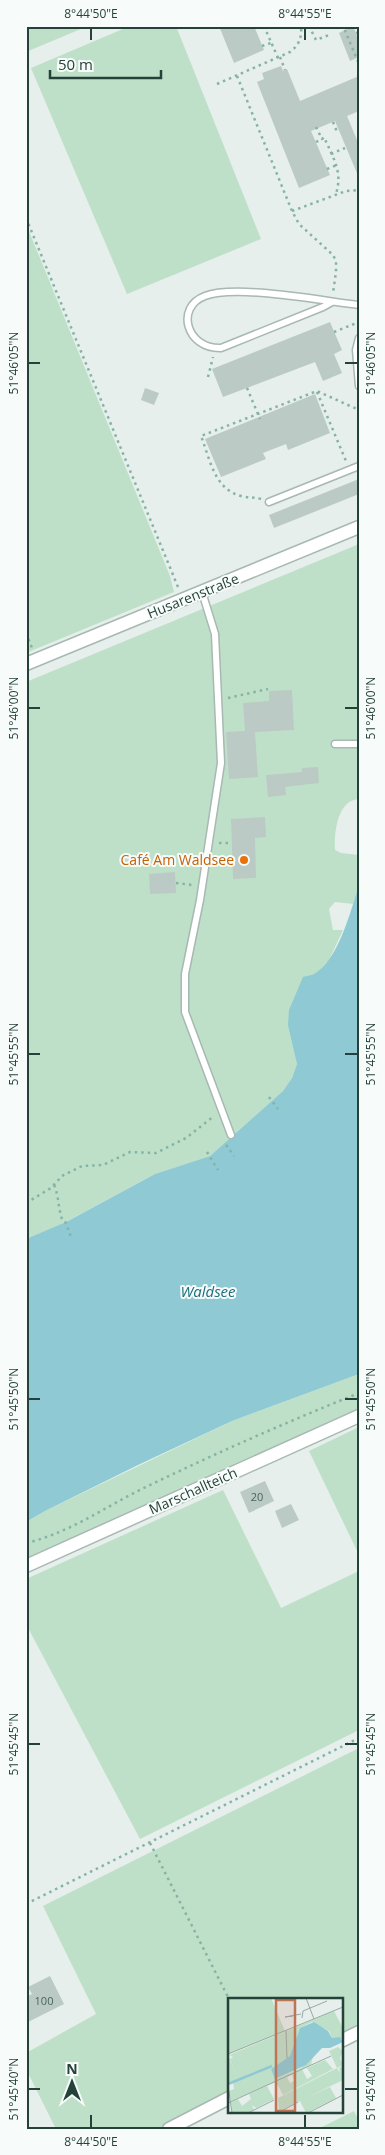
<svg xmlns="http://www.w3.org/2000/svg" width="385" height="2155" font-family="'Open Sans',sans-serif">
	<style>
		.green { fill: #bfe0c8 }
		.water { fill: #8ec9d4 }
		.building { fill: #bbcac4 }
		.lines { fill: none; stroke-linecap: round; stroke-linejoin: round }
		.lane-casing { stroke: #a8b8b2; stroke-width: 9 }
		.street-casing { stroke: #a8b8b2; stroke-width: 15 }
		.path { stroke: #86b3a5; stroke-width: 2.5; stroke-dasharray: 2.5 4; stroke-linecap: butt }
		.lane { stroke: #fff; stroke-width: 6 }
		.street { stroke: #fff; stroke-width: 12 }
		.ticks { fill: none; stroke: #24423a; stroke-width: 2 }
		.food-dot { fill: #e8710a; stroke: #f7fbf9; stroke-width: 2 }
		.labels { text-anchor: middle; stroke-width: 4; stroke-linejoin: round; paint-order: stroke }
		.number-label { font-size: 11px; fill: #4a645c }
		.street-label { font-size: 14px; fill: #24423a; stroke: #f7fbf9 }
		.food-label { font-size: 14px; fill: #c56008; stroke: #f7fbf9; text-anchor: end }
		.water-label { font-size: 15px; font-style: italic; fill: #1c6f80; stroke: #f7fbf9 }
		.inset-river { fill: none; stroke: #8ec9d4; stroke-width: 2.5 }
		.inset-road { fill: none; stroke: #98aaa4; stroke-width: 1 }
		.view { fill: #c07456; fill-opacity: 0.15; stroke: #c07456; stroke-width: 2.5 }
		.inset-edge { fill: none; stroke: #24423a; stroke-width: 2.5 }
		.neatline { fill: none; stroke: #24423a; stroke-width: 2 }
		.ticks-label { font-size: 12px; text-anchor: middle; fill: #24423a }
	</style>
	<rect width="100%" height="100%" fill="#e6efeb"/>
	<g class="green">
		<polygon points="26,26 88,26 26,52"/>
		<polygon points="130,26 176,26 261,239 127,294 31,68"/>
		<polygon points="26,224 170,576 174,592 26,653"/>
		<path d="M 359,544 L 359,799 C 337,800 334,834 335,850 L 341,853 L 359,855 L 359,885 L 353,904 L 335,902 L 329,909 L 333,930 L 343,930 L 329,960 L 317,973 L 295,1051 L 297,1064 L 292,1078 L 283,1091 L 210,1156 L 155,1174 L 58,1226 L 26,1239 L 26,682 Z"/>
		<polygon points="359,1374 359,1411 26,1561 26,1522 45,1511 232,1421"/>
		<polygon points="359,1427 359,1555 309,1451"/>
		<polygon points="223,1490 281,1608 359,1571 359,1730 140,1839 26,1624 26,1579"/>
		<polygon points="359,1748 359,2025 341,2034 341,1999 229,1999 229,2092 157,2129 56,2129 26,2069 26,2053 96,2014 43,1906"/>
		<polygon points="354,2111 359,2121 359,2129 318,2129"/>
	</g>
	<path class="water" d="M 359,885 L 359,1374 L 232,1421 L 138,1465 L 45,1511 L 26,1522 L 26,1239 L 66,1222 L 155,1174 L 210,1156 L 283,1091 L 292,1078 L 297,1064 L 288,1025 L 289,1010 L 303,977 C 307,976 314,975 317,972 C 339,957 351,910 359,885 Z"/>
	<g class="building">
		<polygon points="219,26 254,26 264,50 234,63"/>
		<polygon points="353,26 359,41 359,57 350,61 339,33"/>
		<polygon points="281,66 283,71 287,69 300,101 359,76 359,111 347,116 359,145 359,178 335,121 311,131 330,175 299,188 257,82 264,79 262,73"/>
		<polygon points="330,322 342,350 334,354 342,373 323,381 315,362 223,397 212,369"/>
		<polygon points="145,388 159,393 154,405 141,400"/>
		<polygon points="315,394 330,433 288,450 286,444 263,453 266,459 221,477 205,439"/>
		<polygon points="359,479 359,494 274,528 269,515"/>
		<polygon points="292,690 294,730 255,732 258,777 229,779 226,732 245,731 243,703 269,701 269,691"/>
		<polygon points="318,767 319,783 285,787 286,795 268,797 266,775 302,772 302,768"/>
		<polygon points="265,817 266,837 255,838 256,878 233,879 231,819"/>
		<polygon points="175,872 176,893 150,894 149,874"/>
		<polygon points="265,1481 274,1501 249,1513 240,1492"/>
		<polygon points="291,1504 299,1520 282,1528 275,1511"/>
		<polygon points="50,1976 64,2004 26,2023 26,1997 32,1994 28,1987"/>
	</g>
	<g class="lines">
		<defs>
			<g id="lane">
				<path d="M 332,302 L 323,307 L 221,348 C 186,349 175,307 205,296 C 236,284 323,301 359,305"/>
				<polyline points="359,338 356,350 359,386"/>
				<polyline points="269,502 359,466"/>
				<polyline points="202,592 215,634 221,763 200,900 185,974 185,1012 231,1135"/>
				<polyline points="335,744 359,744"/>
			</g>
			<g id="street">
				<polyline points="26,664 359,527"/>
				<polyline points="26,1566 359,1416"/>
				<polyline points="341,2041 359,2032"/>
				<polyline points="169,2129 229,2098"/>
			</g>
		</defs>
		<use href="#lane" class="lane-casing"/>
		<use href="#street" class="street-casing"/>
		<g class="path">
			<polyline points="264,26 278,58"/>
			<polyline points="309,26 316,40 329,35"/>
			<polyline points="319,26 321,31"/>
			<polyline points="348,26 344,28 359,64"/>
			<polyline points="356,33 359,32"/>
			<polyline points="262,46 271,43"/>
			<polyline points="280,57 285,70"/>
			<polyline points="237,76 292,211 299,224 333,255 336,261 336,272 333,293"/>
			<path d="M 217,84 L 290,52 C 299,45 302,38 301,26"/>
			<polyline points="333,122 337,132"/>
			<path d="M 316,127 L 322,139 L 324,137 C 333,158 343,171 336,194"/>
			<polyline points="316,142 322,139"/>
			<polyline points="331,154 345,148"/>
			<polyline points="327,169 337,165"/>
			<polyline points="292,211 346,191 359,190"/>
			<polyline points="26,218 178,587"/>
			<polyline points="334,332 359,322"/>
			<polyline points="208,377 213,357"/>
			<polyline points="247,388 260,419"/>
			<polyline points="317,392 346,461"/>
			<path d="M 261,499 C 254,497 248,498 241,496 C 214,489 210,459 201,436 L 317,391 L 359,410"/>
			<polyline points="26,633 32,648"/>
			<polyline points="228,698 268,689"/>
			<polyline points="219,843 232,843"/>
			<polyline points="176,883 192,885"/>
			<polyline points="269,1097 278,1109"/>
			<polyline points="226,1145 234,1156"/>
			<polyline points="207,1152 218,1170"/>
			<path d="M 54,1185 C 59,1196 58,1208 62,1219 L 65,1221 L 71,1237"/>
			<polyline points="26,1203 51,1188 62,1176 82,1166 103,1165 130,1152 156,1153 186,1138 214,1116"/>
			<path d="M 26,1543 C 70,1533 106,1506 146,1487 C 216,1453 287,1422 359,1393"/>
			<polyline points="150,1843 229,1999"/>
			<polyline points="26,1904 359,1738"/>
		</g>
		<use href="#lane" class="lane"/>
		<use href="#street" class="street"/>
	</g>
	<path class="ticks" d="M 91,28 L 91,40M 305,28 L 305,40M 28,363 L 40,363M 345,363 L 358,363M 28,708 L 40,708M 345,708 L 358,708M 28,1054 L 40,1054M 345,1054 L 358,1054M 28,1399 L 40,1399M 345,1399 L 358,1399M 28,1744 L 40,1744M 345,1744 L 358,1744M 28,2089 L 40,2089M 345,2089 L 358,2089M 91,2115 L 91,2128M 305,2115 L 305,2128"/>
	<circle class="food-dot" cx="244" cy="860" r="5"/>
	<g class="labels">
		<g class="number-label">
			<text x="257" y="1501">20</text>
			<text x="44" y="2005">100</text>
		</g>
		<g class="street-label">
			<text transform="translate(193 596) rotate(-22)" y="5">Husarenstraße</text>
			<text transform="translate(193 1491) rotate(-24)" y="5">Marschallteich</text>
		</g>
		<g class="food-label">
			<text x="234" y="865">Café Am Waldsee</text>
		</g>
		<g class="water-label">
			<text x="208" y="1297">Waldsee</text>
		</g>
	</g>
	<g transform="translate(228 1998)">
		<rect width="115" height="115" fill="#e6efeb"/>
		<path d="M 0,0 L 43,0 L 57,33 L 0,56 ZM 106,13 L 115,30 L 115,41 L 104,40 L 101,33 L 84,24 L 72,30 L 63,58 L 43,71 L 48,81 L 73,70 L 85,58 L 83,67 L 74,71 L 79,81 L 84,78 L 79,70 L 97,62 L 105,71 L 55,97 L 48,84 L 59,79 L 62,85 L 66,83 L 64,77 L 3,103 L 1,93 L 6,91 L 5,84 L 0,85 L 0,57 L 9,78 L 2,61 L 5,59 L 1,57 ZM 110,49 L 115,53 L 112,60 L 115,67 L 109,70 L 101,53 ZM 115,68 L 115,82 L 78,100 L 102,89 L 108,100 L 78,115 L 72,103 L 56,111 L 58,115 L 66,111 L 67,113 L 64,115 L 51,115 L 50,100 L 109,70 L 112,75 L 111,70 ZM 39,88 L 46,101 L 28,110 L 24,107 L 26,112 L 19,115 L 4,115 L 3,104 L 10,101 L 14,108 L 23,101 L 21,96 Z" fill="#bfe0c8"/>
		<path d="M 86,24 L 100,33 L 104,40 L 112,39 L 115,44 L 102,50 L 94,50 L 78,67 L 47,81 L 43,71 L 62,58 L 72,30 Z" fill="#8ec9d4"/>
		<path class="inset-river" d="M 0,86 L 44,68"/>
		<path class="inset-road" d="M 78,0 L 86,21M 65,18 L 57,19 L 73,16M 74,20 L 75,13 L 99,3M 58,33 L 59,60M 0,56 L 115,9M 0,87 L 4,115M 0,105 L 103,58M 20,115 L 46,102M 50,115 L 70,104M 80,115 L 115,97"/>
		<path class="view" d="M 48,2 L 67,2 L 67,113 L 48,113 Z"/>
		<rect width="115" height="115" class="inset-edge"/>
	</g>
	<rect width="385" height="2155" fill="none" stroke="#f7fbf9" stroke-width="55"/>
	<g transform="translate(72 2082)" stroke="#f7fbf9" stroke-width="4" paint-order="stroke">
	<path d="M0-4L9 19L0 12L-9 19Z" fill="#24423a"/>
	<text y="-8" font-size="14" font-weight="bold" text-anchor="middle" fill="#24423a">N</text>
	</g>
	<path d="M50 70v8h111v-8" fill="none" stroke="#24423a" stroke-width="2.5"/>
	<text x="58" y="70" font-size="15" fill="#24423a" stroke="#f7fbf9" stroke-width="4" paint-order="stroke">50 m</text>
	<rect x="28" y="28" width="330" height="2100" class="neatline"/>
	<g class="ticks-label">
		<text x="91" y="18">8°44'50"E</text>
		<text x="305" y="18">8°44'55"E</text>
		<text transform="translate(14 363) rotate(-90)" y="4">51°46'05"N</text>
		<text transform="translate(371 363) rotate(-90)" y="4">51°46'05"N</text>
		<text transform="translate(14 708) rotate(-90)" y="4">51°46'00"N</text>
		<text transform="translate(371 708) rotate(-90)" y="4">51°46'00"N</text>
		<text transform="translate(14 1054) rotate(-90)" y="4">51°45'55"N</text>
		<text transform="translate(371 1054) rotate(-90)" y="4">51°45'55"N</text>
		<text transform="translate(14 1399) rotate(-90)" y="4">51°45'50"N</text>
		<text transform="translate(371 1399) rotate(-90)" y="4">51°45'50"N</text>
		<text transform="translate(14 1744) rotate(-90)" y="4">51°45'45"N</text>
		<text transform="translate(371 1744) rotate(-90)" y="4">51°45'45"N</text>
		<text transform="translate(14 2089) rotate(-90)" y="4">51°45'40"N</text>
		<text transform="translate(371 2089) rotate(-90)" y="4">51°45'40"N</text>
		<text x="91" y="2146">8°44'50"E</text>
		<text x="305" y="2146">8°44'55"E</text>
	</g>
</svg>
